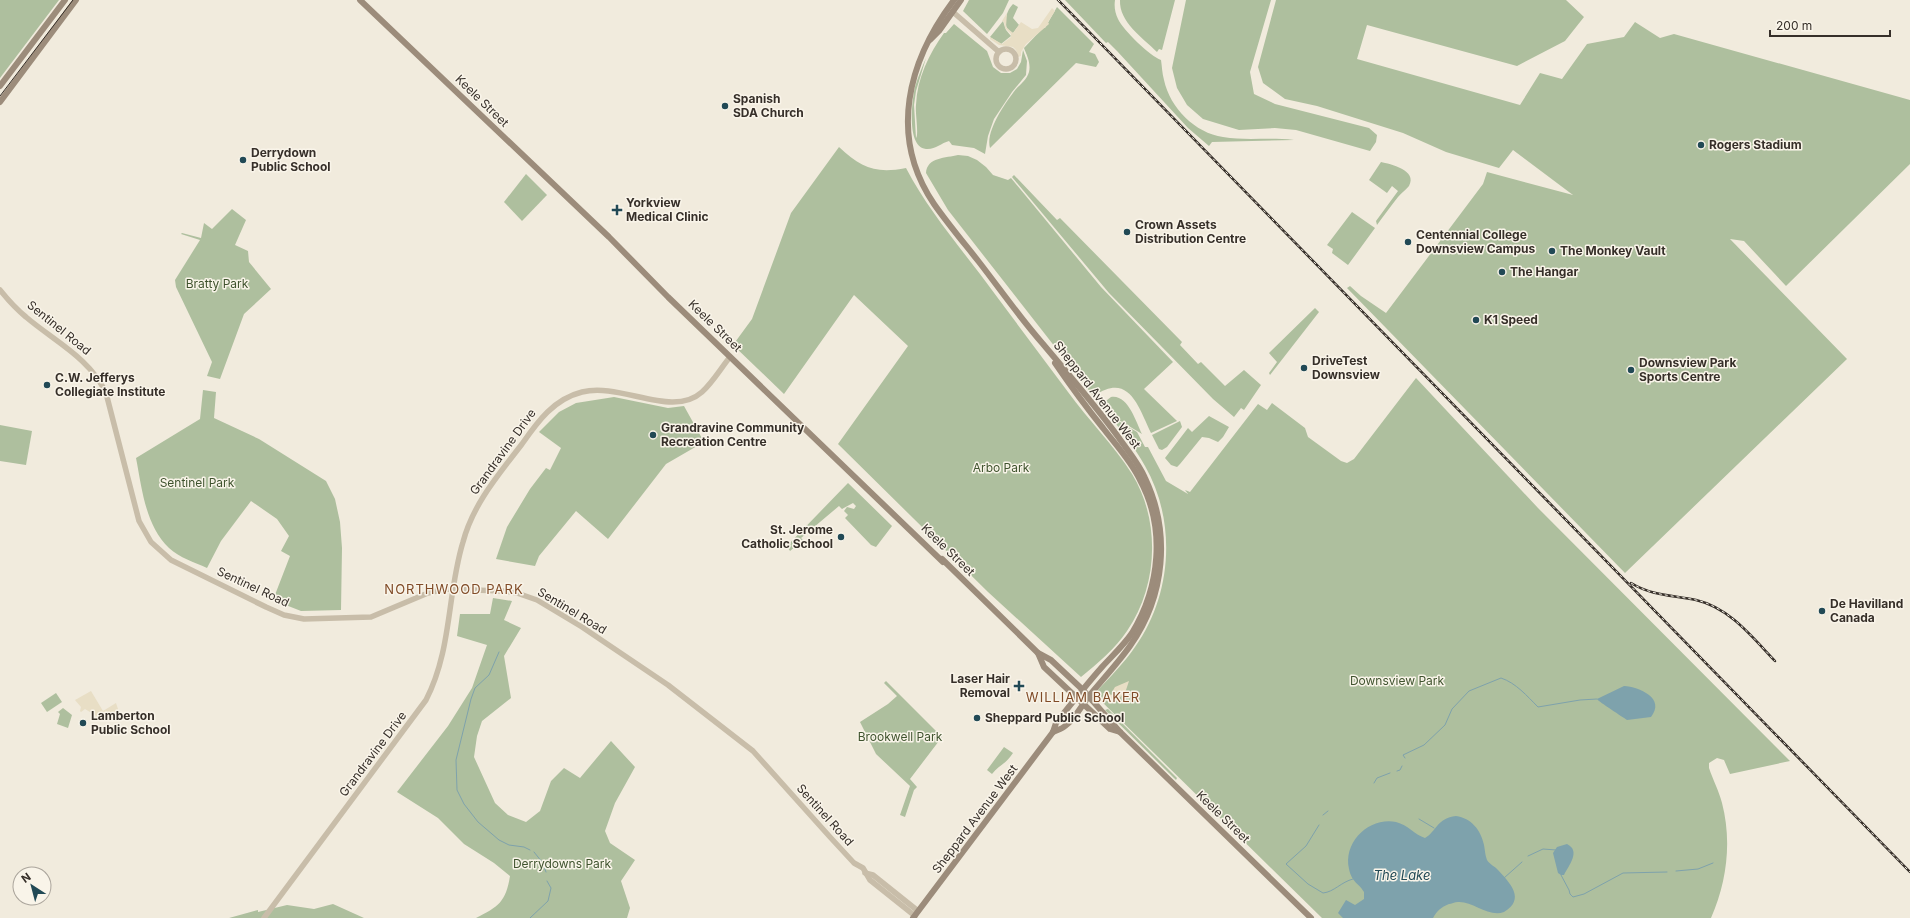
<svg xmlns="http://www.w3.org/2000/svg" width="1910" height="918" font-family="Inter,sans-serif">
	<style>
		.green { fill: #aebf9e }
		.plaza { fill: #e8dec5 }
		.water { fill: #7ea2ac }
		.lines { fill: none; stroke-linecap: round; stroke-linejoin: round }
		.stream { stroke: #7ea2ac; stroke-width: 1 }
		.tertiary { stroke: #c8bda9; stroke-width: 5.5 }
		.secondary { stroke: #9c8c7b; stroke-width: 6 }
		.tram { stroke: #362f29; stroke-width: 1 }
		.rail-casing { stroke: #362f29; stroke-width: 2.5 }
		.rail { stroke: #f9f4e9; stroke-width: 1; stroke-dasharray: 3; stroke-linecap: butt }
		.poi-dot { fill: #214955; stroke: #f9f4e9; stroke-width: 1.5 }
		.labels { text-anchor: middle; stroke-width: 3; stroke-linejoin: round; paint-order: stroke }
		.poi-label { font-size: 12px; font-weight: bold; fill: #362f29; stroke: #f9f4e9; text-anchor: start }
		.street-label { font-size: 12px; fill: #362f29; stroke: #f9f4e9 }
		.park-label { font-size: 12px; fill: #3f532e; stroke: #f9f4e9 }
		.neighbourhood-label { font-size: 13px; letter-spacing: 1px; fill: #804b27; stroke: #f9f4e9 }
		.water-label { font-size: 13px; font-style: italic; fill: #214955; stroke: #f9f4e9 }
	</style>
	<rect width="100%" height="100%" fill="#f1ebdd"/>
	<g class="green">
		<polygon points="0,0 59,0 0,78"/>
		<polygon points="969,0 1009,0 1003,13 987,34 963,11"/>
		<path d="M 1065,0 L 1115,0 C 1114,7 1115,13 1118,19 C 1123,30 1150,56 1161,60 C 1162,66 1162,73 1164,80 C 1170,108 1195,133 1223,137 C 1246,141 1270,137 1294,140 L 1212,142 L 1209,146 L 1188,128 L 1117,51 L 1108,42 L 1106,43 Z"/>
		<path d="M 1120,0 L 1175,0 L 1162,50 L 1159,49 L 1157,52 C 1142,37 1119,22 1120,0 Z"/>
		<polygon points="1186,0 1271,0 1250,72 1254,94 1275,104 1369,128 1377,135 1376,142 1370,151 1296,130 1275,128 1239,130 1203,119 1187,105 1177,88 1172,68"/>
		<polygon points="1276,0 1566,0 1584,17 1565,41 1517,66 1367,25 1357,59 1520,105 1540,73 1562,79 1587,44 1624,37 1635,22 1660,38 1674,34 1910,100 1910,164 1786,286 1744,241 1730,239 1847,359 1625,573 1347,288 1350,286 1361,296 1386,313 1483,184 1487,172 1573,195 1513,150 1499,168 1446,152 1403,133 1317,106 1285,99 1263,83 1258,67"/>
		<path d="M 1013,4 L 1018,7 L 1013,18 L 1019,25 L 1013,33 L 1008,30 C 1003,22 1007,10 1013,4 Z"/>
		<path d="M 1057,7 L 1094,44 L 1089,52 L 1095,54 L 1099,62 L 1096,67 L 1076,63 L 990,148 C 985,131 1006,102 1016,89 C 1021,84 1027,79 1029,72 C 1031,63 1027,56 1024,48 L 1043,28 L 1045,28 Z"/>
		<polygon points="1003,21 1006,30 1011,36 1001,44 990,37"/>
		<path d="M 954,24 L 987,51 L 993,67 L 1001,73 L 1010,73 L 1017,69 L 1021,62 L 1023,50 L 1027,61 L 1026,75 L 1012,92 L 994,119 L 988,136 L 985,154 L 974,148 L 952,145 L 949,141 C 941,143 935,150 926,149 C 906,147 912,100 915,87 C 918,77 922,67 926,58 L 916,91 L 914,105 L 916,138 C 919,134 915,113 916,105 C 917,78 929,54 944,33 L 946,33 Z"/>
		<path d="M 839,147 C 861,168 876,174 906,168 C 926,206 953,239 980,274 C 1009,313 1038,352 1068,392 C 1088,420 1114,445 1132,474 C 1161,521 1158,586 1127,631 C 1115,649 1098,663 1081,677 L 988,592 L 838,444 L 908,346 L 854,295 L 784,394 L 733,345 L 752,319 L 791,213 Z"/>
		<path d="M 958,155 L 968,156 L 977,160 L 986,167 L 993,175 L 1008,180 L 1011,178 L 1101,287 L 1173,362 L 1144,389 L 1177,421 L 1151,433 C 1138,406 1129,372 1094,396 L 1091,393 L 948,210 L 926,173 C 927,157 946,158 958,155 Z"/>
		<path d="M 1381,162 C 1390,164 1418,170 1409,186 C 1406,190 1401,193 1398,197 C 1391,206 1384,215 1377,225 L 1376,221 L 1398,191 L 1392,186 L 1387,193 L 1369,180 Z"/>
		<polygon points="526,174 547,195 522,221 504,202"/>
		<polygon points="1014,175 1057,220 1060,218 1182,342 1180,345 1198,364 1201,362 1225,386 1244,370 1261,385 1244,410 1241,408 1234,417 1213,399 1109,293 1012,177"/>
		<polygon points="232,209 246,220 235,245 248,251 249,262 271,289 244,314 220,379 207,376 212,362 176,287 175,280 200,240 181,234 182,233 201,238 204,223 212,229"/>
		<polygon points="1352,212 1375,228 1348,265 1332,253 1333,249 1327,245"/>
		<polygon points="1315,308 1319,312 1270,375 1269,373 1277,362 1269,353"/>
		<path d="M 1416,378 L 1538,508 L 1790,761 L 1730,774 L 1724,760 L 1717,758 L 1709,763 L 1709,768 C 1713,780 1719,791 1722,803 C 1732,841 1727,882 1711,918 L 1322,918 L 1097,697 L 1097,691 C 1110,677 1124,663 1135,647 C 1172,595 1177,522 1145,466 C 1135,448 1122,432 1110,416 L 1137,432 L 1145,447 L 1148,447 L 1166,481 L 1188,494 L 1185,490 L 1190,492 L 1258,404 L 1267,410 L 1272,403 L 1305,428 L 1308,437 L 1341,461 L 1347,463 L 1354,459 Z"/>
		<path d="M 203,390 L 216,392 L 214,418 L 259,439 L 326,481 L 335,499 L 340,522 L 342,548 L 341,610 L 301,611 L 273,600 L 290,556 L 281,551 L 289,536 L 277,519 L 251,501 L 221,541 L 207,568 C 194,562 180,558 169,548 C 145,525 142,488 136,458 L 200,419 Z"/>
		<polygon points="614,397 668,408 684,406 704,442 666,464 608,539 576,511 539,556 535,566 496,559 507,527 530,489 546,468 550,470 561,448 539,432 559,412 576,403"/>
		<path d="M 1111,397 C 1128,394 1136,422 1142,434 L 1109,414 L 1102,404 Z"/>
		<polygon points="1209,416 1229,427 1223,437 1218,442 1209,438 1202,437 1180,464 1177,467 1171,465 1165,458 1188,428 1192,432"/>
		<polygon points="1180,421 1182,427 1167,447 1162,450 1159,449 1152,435"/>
		<polygon points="0,425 32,431 26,465 0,461"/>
		<polygon points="848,483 892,526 876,547 871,545 845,518 848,515 844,511 847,507 854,509 856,506 853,503 842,509 839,506 801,538 803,540 790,551 787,546"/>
		<path d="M 493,598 L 512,601 L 504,620 L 521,628 L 504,656 L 511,698 L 482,721 L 477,736 L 474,757 L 495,803 L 508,815 L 526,822 L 540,811 L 551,781 L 564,768 L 580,778 L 611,741 L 635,767 L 615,803 L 605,831 L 610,843 L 635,860 L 621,881 L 630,908 L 627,918 L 476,918 C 498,907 506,902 510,876 L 494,863 L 464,844 L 438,818 L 397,792 L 448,726 L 472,688 L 487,645 L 457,636 L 460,614 L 490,614 Z"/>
		<polygon points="886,681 942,737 910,779 917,787 914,790 905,817 900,815 910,786 876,754 860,722 888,704 897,696 884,683"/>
		<polygon points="56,693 62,702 47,712 41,703"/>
		<polygon points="63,708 72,715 68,728 57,724 60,714 58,712"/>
		<polygon points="1108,709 1177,778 1176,780 1105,710"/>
		<path d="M 1004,747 L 1013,753 C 1006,764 999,765 992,774 L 987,770 Z"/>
		<polygon points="333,904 364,918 229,918 258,910 258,912 287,905 314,909"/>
	</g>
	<g class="plaza">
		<polygon points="1052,8 1055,11 1048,22 1049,24 1026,44 1021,52 1021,56 1018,57 1016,50 1013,47 999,45 990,39 990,37 1002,44 1011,37 1011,34 1005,28 1004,22 1002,21 1007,13 1006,27 1013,33 1021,22 1032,29 1038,28"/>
		<polygon points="1129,681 1126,690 1118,700 1109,702 1104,699 1103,693 1113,695 1115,692 1112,692 1115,687"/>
		<polygon points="91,691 103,711 116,703 119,712 110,718 108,714 100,718 85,709 81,712 80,711 81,707 75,700"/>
	</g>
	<g class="water">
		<path d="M 1624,686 C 1639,687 1666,698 1651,717 L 1627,720 C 1623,717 1599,702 1597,699 Z"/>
		<path d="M 1456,816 C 1471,818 1481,830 1484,845 C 1485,850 1485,855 1487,860 C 1490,865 1495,866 1498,870 C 1510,883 1526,899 1504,912 C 1489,918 1473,901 1458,902 C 1455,902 1451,904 1449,904 C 1441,907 1437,911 1433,918 L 1343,918 L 1338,913 L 1346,900 L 1355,905 L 1364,899 L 1364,892 C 1359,883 1352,883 1349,869 C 1343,842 1369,817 1396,822 C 1408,825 1415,835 1425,838 C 1436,832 1437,818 1456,816 Z"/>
		<path d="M 1567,844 C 1581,851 1569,865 1564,875 L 1561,875 L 1558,873 L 1553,853 L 1557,847 Z"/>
	</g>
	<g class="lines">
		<g class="stream">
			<polyline points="499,652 489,675 475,688 471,699 456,760 457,790 464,804 478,822 499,840 509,845 524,847 530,850"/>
			<path d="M 1405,758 L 1403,755 L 1424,745 L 1445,725 L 1452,709 L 1469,691 L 1501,678 C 1516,683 1527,696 1538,707 L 1580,700 L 1597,699"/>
			<polyline points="1397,771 1400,770 1402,766"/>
			<polyline points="1374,783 1377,778 1390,773"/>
			<polyline points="1323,815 1328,811"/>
			<polyline points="1419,819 1434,828"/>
			<path d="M 1319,825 L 1306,846 L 1286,864 L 1308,884 L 1323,893 C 1334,892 1341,882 1353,879"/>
			<polyline points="534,852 542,862 546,872"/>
			<polyline points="1528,856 1543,849 1556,850"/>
			<polyline points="1676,871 1698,869 1713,863"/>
			<polyline points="1561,875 1569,890 1570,894 1573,897 1584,894 1623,873 1667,872"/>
			<polyline points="1504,878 1522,862"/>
			<polyline points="530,918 548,901 551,888 547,881"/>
		</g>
		<g class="tertiary">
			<polyline points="953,12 999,52"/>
			<circle cx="1006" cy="59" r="10"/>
			<path d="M 0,290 C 8,300 16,309 26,317 C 54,341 90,358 106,393 L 139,521 L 151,542 L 171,560 L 266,607 L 284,615 L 304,619 L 371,617 L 428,593 L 445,589 L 502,591 L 517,593 L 537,600 L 582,627 L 668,685 L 753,751 L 830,837 L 854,863 L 863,868 L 870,880 L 915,916"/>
			<polyline points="865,873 873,875 918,911"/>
			<path d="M 264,918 L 426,700 C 452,650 447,594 463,542 C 473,504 499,474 522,444 C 538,421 554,399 582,392 C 621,382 672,419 702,392 C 713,382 721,368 730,357"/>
		</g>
		<g class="secondary">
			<polyline points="360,0 609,237 668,297 943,562"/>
			<path d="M 954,0 C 908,61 888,136 934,204 C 948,224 964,243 979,262 C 1000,289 1020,318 1043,344 C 1069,375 1095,405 1119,438 C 1128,451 1139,464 1145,478 C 1171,533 1165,596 1130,646 C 1118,663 1103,679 1089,696 C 1082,705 1075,719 1065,726 C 1062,729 1057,730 1053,732"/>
			<polyline points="930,40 939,31 961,0"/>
			<polyline points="0,86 65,0"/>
			<polyline points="0,102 76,0"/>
			<polyline points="942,559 1038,653 1051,660 1083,690 1120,732 1311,918"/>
			<polyline points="1038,653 1044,667 1110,729 1120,732"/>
			<path d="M 913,918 L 1053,732 L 1056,723 C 1071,704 1086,685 1102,667 C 1112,656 1124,645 1132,633 C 1160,587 1166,528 1140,480 C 1131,461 1116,445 1103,428 C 1086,407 1070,385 1055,363"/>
		</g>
		<polyline class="tram" points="0,96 73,0"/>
		<defs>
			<g id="rail">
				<polyline points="1058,0 1910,872"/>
				<path d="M 1631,583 C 1652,596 1673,595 1696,600 C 1730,608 1752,637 1775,661"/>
			</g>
		</defs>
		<use href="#rail" class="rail-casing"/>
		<use href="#rail" class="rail"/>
	</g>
	<g class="poi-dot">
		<circle cx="725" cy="106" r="4"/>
		<circle cx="1701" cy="145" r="4"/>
		<circle cx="243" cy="160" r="4"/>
		<path d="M615 204h4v4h4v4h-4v4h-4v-4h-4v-4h4z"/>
		<circle cx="1127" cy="232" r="4"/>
		<circle cx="1408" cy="242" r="4"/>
		<circle cx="1552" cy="251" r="4"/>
		<circle cx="1502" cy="272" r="4"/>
		<circle cx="1476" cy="320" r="4"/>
		<circle cx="1304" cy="368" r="4"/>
		<circle cx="1631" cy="370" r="4"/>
		<circle cx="47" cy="385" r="4"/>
		<circle cx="653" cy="435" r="4"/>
		<circle cx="841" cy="537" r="4"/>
		<circle cx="1822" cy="611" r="4"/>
		<path d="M1017 680h4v4h4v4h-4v4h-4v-4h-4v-4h4z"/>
		<circle cx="977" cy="718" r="4"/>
		<circle cx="83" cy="723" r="4"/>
	</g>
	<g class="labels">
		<g class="poi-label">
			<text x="733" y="103">Spanish<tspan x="733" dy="14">SDA Church</tspan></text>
			<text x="1709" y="149">Rogers Stadium</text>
			<text x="251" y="157">Derrydown<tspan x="251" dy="14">Public School</tspan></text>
			<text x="626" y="207">Yorkview<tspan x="626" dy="14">Medical Clinic</tspan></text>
			<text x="1135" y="229">Crown Assets<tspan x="1135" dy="14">Distribution Centre</tspan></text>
			<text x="1416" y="239">Centennial College<tspan x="1416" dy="14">Downsview Campus</tspan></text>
			<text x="1560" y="255">The Monkey Vault</text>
			<text x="1510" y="276">The Hangar</text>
			<text x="1484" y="324">K1 Speed</text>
			<text x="1312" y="365">DriveTest<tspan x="1312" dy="14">Downsview</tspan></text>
			<text x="1639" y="367">Downsview Park<tspan x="1639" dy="14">Sports Centre</tspan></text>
			<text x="55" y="382">C.W. Jefferys<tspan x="55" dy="14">Collegiate Institute</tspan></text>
			<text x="661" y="432">Grandravine Community<tspan x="661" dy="14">Recreation Centre</tspan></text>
			<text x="833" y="534" text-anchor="end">St. Jerome<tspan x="833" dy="14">Catholic School</tspan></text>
			<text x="1830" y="608">De Havilland<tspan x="1830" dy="14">Canada</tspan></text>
			<text x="1010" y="683" text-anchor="end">Laser Hair<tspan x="1010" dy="14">Removal</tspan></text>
			<text x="91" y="720">Lamberton<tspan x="91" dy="14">Public School</tspan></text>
			<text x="985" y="722">Sheppard Public School</text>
		</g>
		<g class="street-label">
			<text transform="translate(482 101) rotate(44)" y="4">Keele Street</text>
			<text transform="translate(715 326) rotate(44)" y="4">Keele Street</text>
			<text transform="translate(59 328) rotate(39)" y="4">Sentinel Road</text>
			<text transform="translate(1097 395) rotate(52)" y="4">Sheppard Avenue West</text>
			<text transform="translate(503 452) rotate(-54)" y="4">Grandravine Drive</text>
			<text transform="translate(948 550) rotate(44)" y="4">Keele Street</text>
			<text transform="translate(253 587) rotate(25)" y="4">Sentinel Road</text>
			<text transform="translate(572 611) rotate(31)" y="4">Sentinel Road</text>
			<text transform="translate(373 754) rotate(-53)" y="4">Grandravine Drive</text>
			<text transform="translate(825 815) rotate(48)" y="4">Sentinel Road</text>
			<text transform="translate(1223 817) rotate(44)" y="4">Keele Street</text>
			<text transform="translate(975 819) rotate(-53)" y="4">Sheppard Avenue West</text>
		</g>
		<g class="park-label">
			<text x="217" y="288">Bratty Park</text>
			<text x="1001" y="472">Arbo Park</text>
			<text x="197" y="487">Sentinel Park</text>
			<text x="1397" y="685">Downsview Park</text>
			<text x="900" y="741">Brookwell Park</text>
			<text x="562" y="868">Derrydowns Park</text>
		</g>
		<g class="neighbourhood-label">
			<text x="454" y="594">NORTHWOOD PARK</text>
			<text x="1083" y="702">WILLIAM BAKER</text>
		</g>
		<g class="water-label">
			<text x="1402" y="880">The Lake</text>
		</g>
	</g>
	<g transform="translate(32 886) rotate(324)"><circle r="19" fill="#f9f4e9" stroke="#aba59c"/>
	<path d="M0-3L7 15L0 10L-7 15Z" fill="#214955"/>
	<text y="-6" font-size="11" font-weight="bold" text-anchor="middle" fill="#362f29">N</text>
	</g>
	<path d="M1770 30v6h120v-6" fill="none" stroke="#362f29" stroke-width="2"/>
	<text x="1776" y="30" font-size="12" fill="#362f29" stroke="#f9f4e9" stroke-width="3" paint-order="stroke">200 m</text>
</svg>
